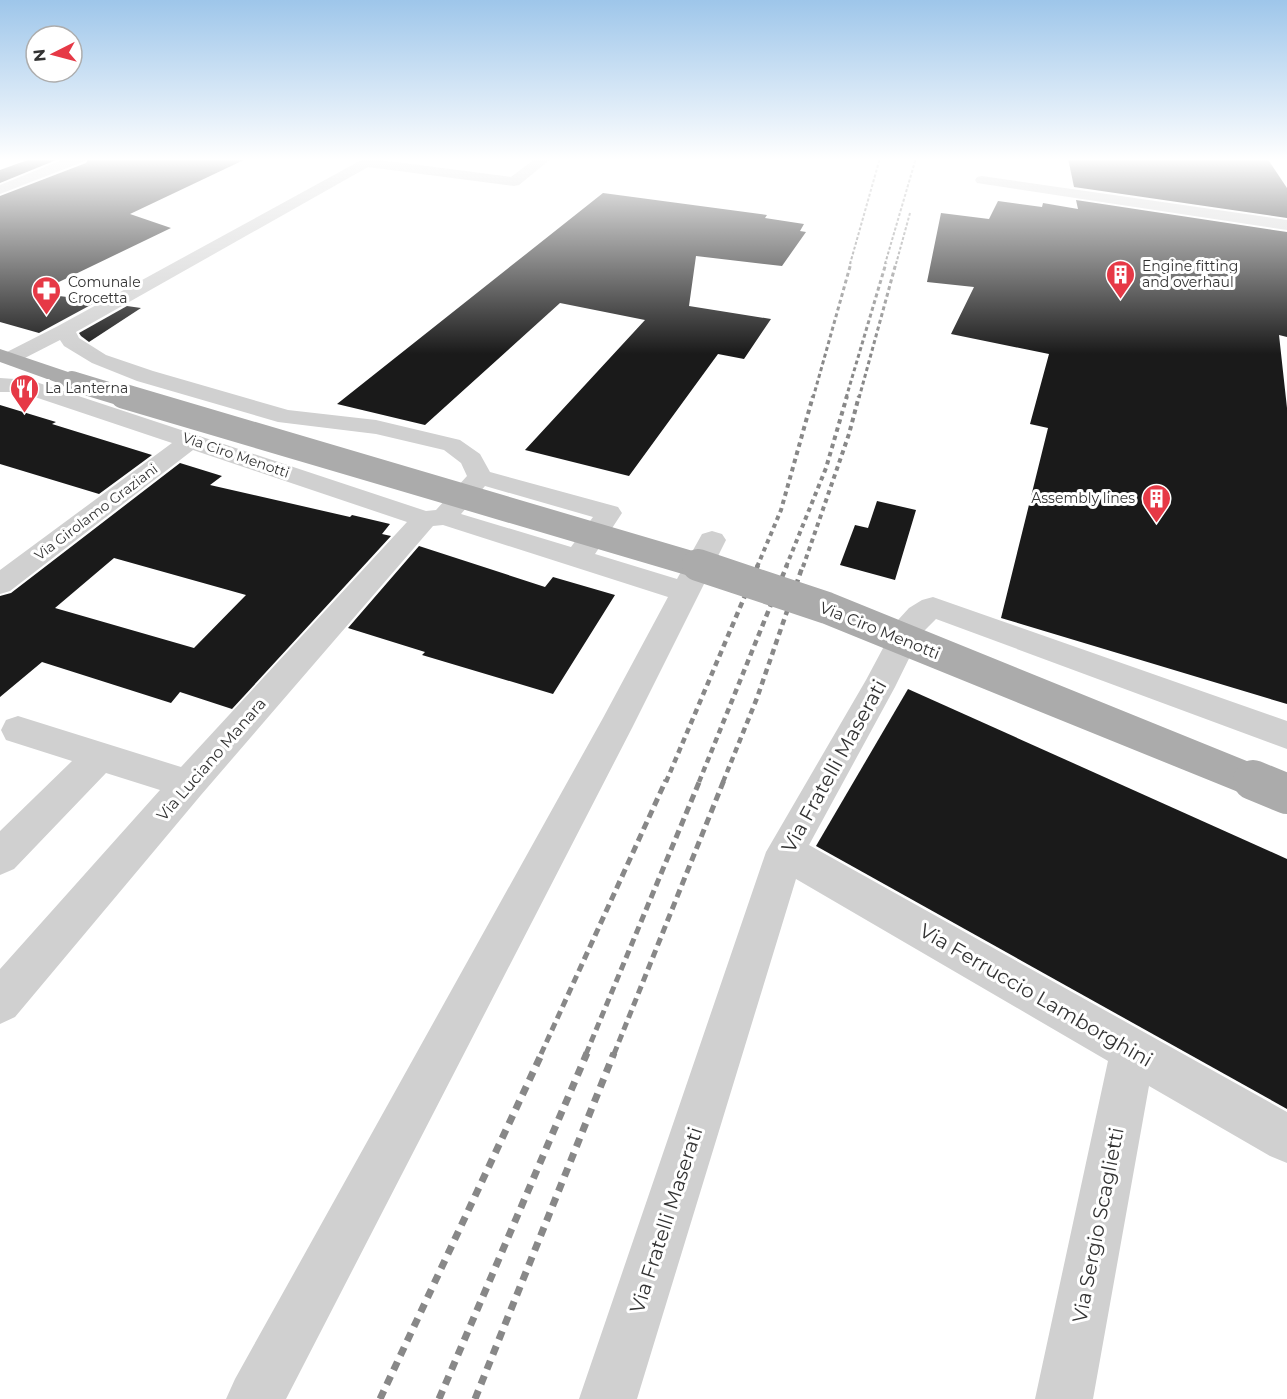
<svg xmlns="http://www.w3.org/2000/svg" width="1287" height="1399" font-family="Montserrat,sans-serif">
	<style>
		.building { fill: #1a1a1a; fill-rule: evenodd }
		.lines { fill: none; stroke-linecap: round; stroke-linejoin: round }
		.minor { fill: #d0d0d0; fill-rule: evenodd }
		.major { fill: #ababab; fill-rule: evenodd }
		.rail-far5 { stroke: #888; stroke-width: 2; stroke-dasharray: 3 2; stroke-linecap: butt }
		.rail-far4 { stroke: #888; stroke-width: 3; stroke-dasharray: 4 3; stroke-linecap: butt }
		.rail-far3 { stroke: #888; stroke-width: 4; stroke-dasharray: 4.5 4; stroke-linecap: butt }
		.rail-far2 { stroke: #888; stroke-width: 4.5; stroke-dasharray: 6 4.5; stroke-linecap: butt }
		.rail-far1 { stroke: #888; stroke-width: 5; stroke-dasharray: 8 5; stroke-linecap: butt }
		.rail { stroke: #888; stroke-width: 7; stroke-dasharray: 9 7; stroke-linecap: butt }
		.major-bridge-far3 { stroke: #ababab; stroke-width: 20 }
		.major-bridge-far2 { stroke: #ababab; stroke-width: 25 }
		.major-bridge-far1 { stroke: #ababab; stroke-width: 32 }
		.major-bridge { stroke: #ababab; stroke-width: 40 }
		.labels { text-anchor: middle; stroke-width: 6; stroke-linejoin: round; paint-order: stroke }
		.far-poi-label { font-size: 14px; fill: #333; stroke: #fff; text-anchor: start }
		.far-street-label { font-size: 14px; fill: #333; stroke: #fff }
		.street-label { font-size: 16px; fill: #333; stroke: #fff }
		.near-street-label { font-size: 20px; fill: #333; stroke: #fff }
	</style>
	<rect width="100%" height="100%" fill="#fff"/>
	<g class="building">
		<polygon points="33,158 61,158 0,183 0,170"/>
		<polygon points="89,158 248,158 130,214 171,228 36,293 98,301 39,333 0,322 0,196 86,163"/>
		<polygon points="1068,158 1267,158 1287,188 1287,218 1074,187"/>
		<polygon points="603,193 767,215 765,218 804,224 800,231 806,232 782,266 696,256 689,306 771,319 744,359 718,354 629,476 525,450 645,320 560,303 425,425 337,404"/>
		<polygon points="1076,200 1287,232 1287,337 1279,335 1287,408 1287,704 1001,618 1048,428 1030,424 1049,354 951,334 974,287 927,282 941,213 989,219 998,201 1042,207 1043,203 1078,209"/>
		<polygon points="127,306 141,308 89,342 81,336 79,333"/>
		<polygon points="0,405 56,422 52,424 152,455 99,494 0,464"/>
		<path d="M 180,463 L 222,476 L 210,485 L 350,517 L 352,515 L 390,524 L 382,534 L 391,536 L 232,709 L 180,692 L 171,703 L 42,662 L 0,697 L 0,596 L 11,593 ZM 114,558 L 246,595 L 194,648 L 55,608 Z"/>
		<polygon points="877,501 916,510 895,580 840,565 855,525 868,528"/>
		<polygon points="419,546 545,587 553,577 615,595 553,694 422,655 425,652 348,628"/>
		<polygon points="908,689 1287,859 1287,1109 816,846"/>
	</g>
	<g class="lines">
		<g class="minor">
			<polygon points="67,158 87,158 85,161 0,194 0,185"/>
			<path d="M 365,158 L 382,158 L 380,160 L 511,177 L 536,158 L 552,158 L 519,185 L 514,186 L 368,167 L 76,332 L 79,338 L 106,355 L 153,371 L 288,410 L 376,420 L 460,440 L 480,454 L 490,472 L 618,507 L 622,513 L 595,554 L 677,579 L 702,534 L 712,531 L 722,534 L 726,540 L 632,728 L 286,1399 L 226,1399 L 235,1379 L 603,718 L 668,597 L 443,525 L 433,526 L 201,795 L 15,1017 L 0,1024 L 0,969 L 160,790 L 106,773 L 14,869 L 0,875 L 0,831 L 72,761 L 6,740 L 1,730 L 6,720 L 18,716 L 181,767 L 407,522 L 193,450 L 10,591 L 0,594 L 0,570 L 172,443 L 20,392 L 0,392 L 0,378 L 30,380 L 426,511 L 436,510 L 467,476 L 461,463 L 444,450 L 376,434 L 278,422 L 137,381 L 92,363 L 64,346 L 60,340 L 17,362 L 10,364 L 3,362 L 0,357 L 3,354 L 58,326 ZM 485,486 L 593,517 L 571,547 L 461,514 Z"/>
			<polygon points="982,176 1287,220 1287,230 977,183 975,180 977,177"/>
			<polygon points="933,597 1287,721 1287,749 936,619 921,634 895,687 809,845 1287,1112 1287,1163 1270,1156 1149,1086 1093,1399 1035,1399 1108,1061 796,879 637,1399 579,1399 766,852 866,680 898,620 909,608 922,600"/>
		</g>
		<polygon class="major" points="0,349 80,376 83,381 80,386 72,388 0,362"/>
		<g class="rail-far5">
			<polyline points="850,264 880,158"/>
			<polyline points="885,264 916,158"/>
			<polyline points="896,264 910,213"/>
		</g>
		<g class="rail-far4">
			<polyline points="813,398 851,263"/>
			<polyline points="846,398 886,263"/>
			<polyline points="859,398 896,263"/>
		</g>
		<g class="rail-far3">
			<polyline points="757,567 781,510 813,396"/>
			<polyline points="786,567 826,468 847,396"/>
			<polyline points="803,567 849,434 859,396"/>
		</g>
		<g class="rail-far2">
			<polyline points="666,782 758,565"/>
			<polyline points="699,782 787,565"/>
			<polyline points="723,782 757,698 803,565"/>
		</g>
		<g class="rail-far1">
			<polyline points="541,1054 666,780"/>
			<polyline points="586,1054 700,780"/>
			<polyline points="614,1054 724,780"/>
		</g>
		<g class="rail">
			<polyline points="380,1399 542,1053"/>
			<polyline points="439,1399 587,1053"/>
			<polyline points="475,1399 614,1053"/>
		</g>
		<polyline class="major-bridge-far3" points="72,381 128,398"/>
		<polyline class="major-bridge-far2" points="123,396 703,567"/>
		<polyline class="major-bridge-far1" points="698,565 827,608 1256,782"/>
		<polyline class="major-bridge" points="1253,780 1287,794"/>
	</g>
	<linearGradient id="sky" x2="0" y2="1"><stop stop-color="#9ec6ea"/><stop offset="0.45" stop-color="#fff"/><stop offset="1" stop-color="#fff" stop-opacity="0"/></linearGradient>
	<rect width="1287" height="354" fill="url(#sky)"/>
	<defs>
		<symbol id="building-pin" viewBox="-11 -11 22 30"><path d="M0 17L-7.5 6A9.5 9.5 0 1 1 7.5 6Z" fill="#e63946" stroke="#fff"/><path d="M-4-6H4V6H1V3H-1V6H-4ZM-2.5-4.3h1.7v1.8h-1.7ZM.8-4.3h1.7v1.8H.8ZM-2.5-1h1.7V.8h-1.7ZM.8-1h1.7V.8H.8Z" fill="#fff"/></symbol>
		<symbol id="pharmacy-pin" viewBox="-11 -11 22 30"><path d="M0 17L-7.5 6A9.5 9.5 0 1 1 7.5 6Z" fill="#e63946" stroke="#fff"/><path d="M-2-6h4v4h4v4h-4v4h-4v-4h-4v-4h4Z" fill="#fff"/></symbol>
		<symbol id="restaurant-pin" viewBox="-11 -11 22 30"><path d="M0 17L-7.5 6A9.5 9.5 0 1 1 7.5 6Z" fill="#e63946" stroke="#fff"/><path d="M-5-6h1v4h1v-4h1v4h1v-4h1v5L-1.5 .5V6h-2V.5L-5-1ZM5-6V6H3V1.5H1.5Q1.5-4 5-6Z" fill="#fff"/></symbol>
	</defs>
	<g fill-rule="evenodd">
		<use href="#building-pin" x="1104" y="258" width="33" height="45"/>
		<use href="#pharmacy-pin" x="30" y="274" width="33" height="45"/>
		<use href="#restaurant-pin" x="8" y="372" width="33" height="45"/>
		<use href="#building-pin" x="1140" y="482" width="33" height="45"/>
	</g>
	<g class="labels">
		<g class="far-poi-label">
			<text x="1142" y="271">Engine fitting<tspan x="1142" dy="16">and overhaul</tspan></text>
			<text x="68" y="287">Comunale<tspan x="68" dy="16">Crocetta</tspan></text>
			<text x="45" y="393">La Lanterna</text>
			<text x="1135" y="503" text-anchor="end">Assembly lines</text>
		</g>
		<g class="far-street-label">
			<text transform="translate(236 455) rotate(19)" y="5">Via Ciro Menotti</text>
			<text transform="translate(96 512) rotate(-37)" y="5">Via Girolamo Graziani</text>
		</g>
		<g class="street-label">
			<text transform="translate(880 630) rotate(22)" y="6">Via Ciro Menotti</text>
			<text transform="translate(211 759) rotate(-49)" y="6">Via Luciano Manara</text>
		</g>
		<g class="near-street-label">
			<text transform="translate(834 766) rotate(-61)" y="7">Via Fratelli Maserati</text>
			<text transform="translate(1036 995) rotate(30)" y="7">Via Ferruccio Lamborghini</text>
			<text transform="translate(666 1220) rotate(-72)" y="7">Via Fratelli Maserati</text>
			<text transform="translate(1098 1225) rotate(-79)" y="7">Via Sergio Scaglietti</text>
		</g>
	</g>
	<g transform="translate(54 54) rotate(264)"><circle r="28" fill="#ffffff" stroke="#adadad" stroke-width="1.5"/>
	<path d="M0-4.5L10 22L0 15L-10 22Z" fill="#e63946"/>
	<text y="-9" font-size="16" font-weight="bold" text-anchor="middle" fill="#333333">N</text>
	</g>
</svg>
